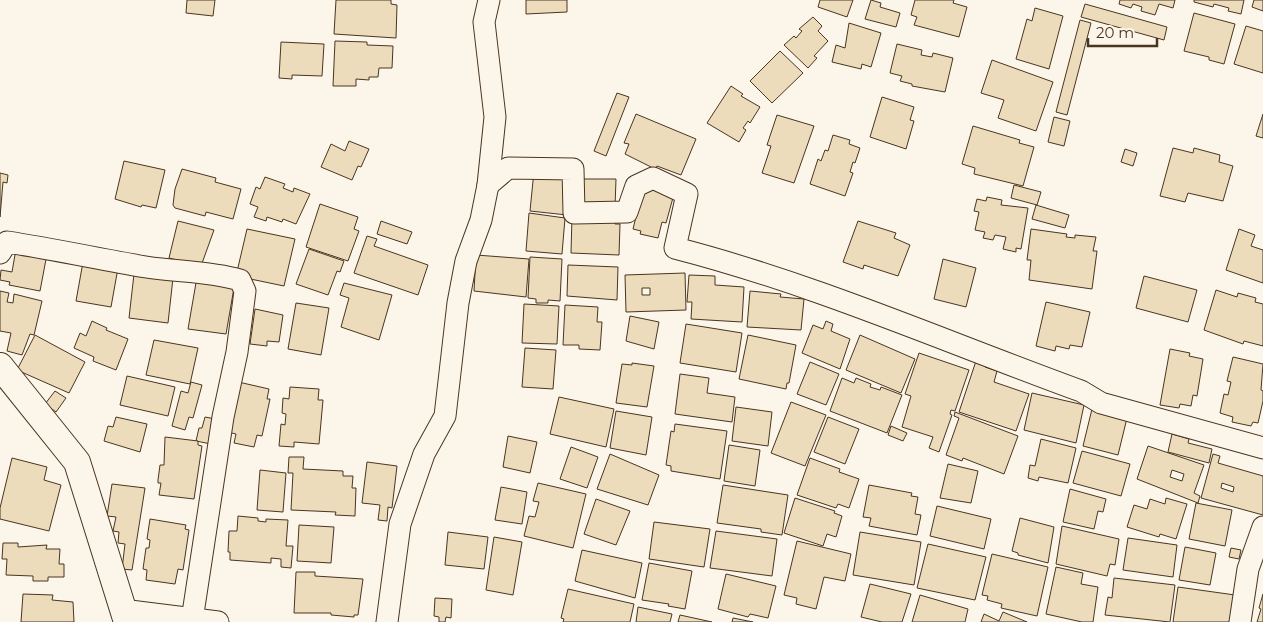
<svg xmlns="http://www.w3.org/2000/svg" width="1263" height="622" font-family="Montserrat,sans-serif">
	<style>
		.building { fill: #ecdcbc; stroke: #4a3520; fill-rule: evenodd }
		.lines { fill: none; stroke-linecap: round; stroke-linejoin: round }
		.minor-casing { stroke: #4a3520; stroke-width: 23 }
		.tertiary-casing { stroke: #4a3520; stroke-width: 28 }
		.minor { stroke: #fbf6e9; stroke-width: 21 }
		.tertiary { stroke: #fbf6e9; stroke-width: 26 }
	</style>
	<rect width="100%" height="100%" fill="#fbf6e9"/>
	<g class="building">
		<polygon points="187,0 215,0 213,16 186,13"/>
		<polygon points="336,0 391,0 391,4 397,5 396,38 334,34"/>
		<polygon points="526,0 567,0 567,12 526,14"/>
		<polygon points="820,0 853,0 847,17 818,7"/>
		<polygon points="871,0 881,3 880,7 900,13 896,27 865,19"/>
		<polygon points="915,0 954,0 953,3 967,7 959,37 914,25 917,17 911,15"/>
		<polygon points="1120,0 1175,0 1173,8 1159,4 1155,15 1141,11 1142,7 1133,4 1131,8 1119,4"/>
		<polygon points="1194,0 1244,0 1241,14 1228,11 1229,8 1214,4 1213,7 1194,2"/>
		<polygon points="1254,0 1263,0 1263,11 1252,7"/>
		<polygon points="1085,4 1167,27 1164,40 1081,17"/>
		<polygon points="1035,8 1063,16 1049,69 1016,59 1027,19 1032,21"/>
		<polygon points="1194,13 1235,24 1224,64 1209,60 1209,57 1184,51"/>
		<polygon points="813,17 822,26 818,31 828,41 814,56 817,58 808,68 784,45 794,36 796,38 802,31 799,29"/>
		<polygon points="1080,20 1091,23 1067,115 1056,112"/>
		<polygon points="849,23 881,33 871,67 862,64 861,69 832,62 836,45 845,48"/>
		<polygon points="1246,26 1263,31 1263,73 1234,64"/>
		<polygon points="335,41 367,42 367,45 393,46 392,68 379,68 378,77 369,77 369,80 356,79 356,86 333,86"/>
		<polygon points="281,42 324,44 322,76 292,75 292,79 279,78"/>
		<polygon points="897,44 922,50 921,55 932,57 933,53 953,58 945,92 912,86 912,84 900,81 902,76 890,73"/>
		<polygon points="780,51 803,73 772,103 750,81"/>
		<polygon points="992,60 1053,82 1036,131 998,118 1004,100 981,93"/>
		<polygon points="731,86 743,94 741,96 760,107 750,123 748,121 743,128 746,130 739,142 707,123"/>
		<polygon points="617,93 629,97 606,156 594,151"/>
		<polygon points="882,97 914,107 910,120 914,121 906,149 870,137"/>
		<polygon points="636,114 696,139 681,175 657,166 655,169 625,154 629,144 624,143"/>
		<polygon points="1263,114 1263,138 1256,136"/>
		<polygon points="777,115 814,126 794,183 762,173 771,146 767,145"/>
		<polygon points="1054,117 1070,121 1064,146 1048,142"/>
		<polygon points="973,126 1020,140 1019,143 1034,147 1023,186 974,174 975,168 962,164"/>
		<polygon points="833,135 850,140 849,144 860,148 855,163 853,162 850,172 853,173 845,196 810,184 818,159 821,161 825,150 828,151"/>
		<polygon points="349,141 369,149 361,167 358,166 352,180 321,167 331,144 345,151"/>
		<polygon points="1173,148 1193,153 1194,148 1220,155 1219,162 1233,166 1223,201 1188,193 1185,202 1160,196"/>
		<polygon points="1125,149 1137,153 1133,166 1121,162"/>
		<polygon points="124,161 165,170 156,208 142,205 141,207 115,199"/>
		<polygon points="182,169 216,178 215,182 241,189 233,219 206,212 205,216 175,208 173,205 175,189"/>
		<polygon points="534,171 571,175 567,215 530,211"/>
		<polygon points="0,173 8,175 7,183 3,182 0,217"/>
		<polygon points="265,177 285,184 283,188 293,192 294,188 310,194 296,224 283,219 282,222 267,217 266,221 254,217 258,207 250,204 256,187 260,189"/>
		<polygon points="578,179 616,179 615,207 578,207"/>
		<polygon points="1014,185 1041,192 1037,205 1011,198"/>
		<polygon points="640,188 651,191 652,188 674,194 666,223 662,222 658,238 640,234 641,231 633,229 636,217 633,216"/>
		<polygon points="987,197 1002,200 1001,205 1028,208 1021,249 1016,248 1016,252 1003,249 1006,237 995,235 993,240 983,238 985,232 975,230 979,212 974,211 977,199 986,201"/>
		<polygon points="320,204 358,217 354,229 359,231 348,261 306,247"/>
		<polygon points="1036,205 1069,215 1065,228 1032,219"/>
		<polygon points="529,213 565,218 562,254 526,251"/>
		<polygon points="572,216 615,217 615,224 620,224 619,255 571,253"/>
		<polygon points="178,221 214,230 201,266 169,258"/>
		<polygon points="381,221 412,232 407,244 377,234"/>
		<polygon points="858,221 896,233 894,238 910,245 898,276 864,265 863,269 843,262"/>
		<polygon points="247,229 295,239 284,286 236,276"/>
		<polygon points="1031,229 1067,234 1066,237 1075,238 1075,235 1096,237 1093,251 1097,251 1092,289 1029,280 1031,260 1027,260"/>
		<polygon points="1239,229 1255,235 1251,246 1263,250 1263,283 1226,270"/>
		<polygon points="367,236 377,239 374,246 428,265 418,295 354,273"/>
		<polygon points="16,249 47,254 40,291 9,285 10,282 0,280 1,270 12,272"/>
		<polygon points="309,249 344,261 340,272 337,271 328,295 296,284"/>
		<polygon points="476,255 529,259 526,297 474,291"/>
		<polygon points="530,257 562,259 560,301 548,300 548,303 536,303 536,299 528,298"/>
		<polygon points="943,259 976,268 966,307 934,299"/>
		<polygon points="83,262 118,268 111,307 76,301"/>
		<polygon points="568,265 618,267 617,300 567,296"/>
		<path d="M 685,273 L 686,310 L 626,312 L 625,275 ZM 642,288 L 650,288 L 650,295 L 642,295 Z"/>
		<polygon points="134,274 173,278 168,323 129,318"/>
		<polygon points="689,275 715,276 715,285 744,287 742,322 691,319 692,302 687,302"/>
		<polygon points="1144,276 1197,290 1188,322 1136,308"/>
		<polygon points="197,277 235,282 226,334 188,329"/>
		<polygon points="344,283 392,295 379,340 341,327 349,298 340,295"/>
		<polygon points="1216,290 1237,297 1238,293 1256,298 1255,302 1263,304 1263,346 1244,341 1243,344 1204,330"/>
		<polygon points="0,291 9,293 7,302 13,303 14,294 42,301 34,335 30,334 22,355 7,351 11,333 0,331"/>
		<polygon points="750,291 781,294 780,297 804,299 801,330 747,327"/>
		<polygon points="1046,302 1090,312 1082,347 1070,345 1069,349 1056,346 1055,351 1036,346"/>
		<polygon points="296,303 329,308 321,355 288,349"/>
		<polygon points="524,304 559,306 557,344 522,343"/>
		<polygon points="565,305 598,307 597,322 602,322 600,350 579,349 579,345 563,345"/>
		<polygon points="255,309 283,315 279,342 267,341 267,346 250,344"/>
		<polygon points="630,316 659,322 654,349 626,341"/>
		<polygon points="92,321 107,328 106,330 128,339 116,370 93,361 94,357 74,348 80,333 86,336"/>
		<polygon points="826,321 833,324 831,331 850,339 840,369 802,353 813,325 823,329"/>
		<polygon points="686,324 742,333 736,372 680,363"/>
		<polygon points="35,335 85,362 69,393 17,370"/>
		<polygon points="748,335 796,345 789,383 787,383 786,389 739,379"/>
		<polygon points="860,335 915,359 901,393 846,370"/>
		<polygon points="154,340 198,348 190,384 146,375"/>
		<polygon points="525,348 556,350 553,389 522,387"/>
		<polygon points="1170,349 1190,353 1189,356 1203,359 1197,396 1193,395 1191,406 1180,404 1179,408 1160,405"/>
		<polygon points="919,353 969,370 955,411 951,410 950,414 952,415 939,452 929,448 933,437 902,427 911,396 905,394"/>
		<polygon points="1233,357 1263,364 1261,390 1263,391 1263,401 1258,423 1253,422 1251,426 1232,422 1233,417 1220,413 1224,394 1228,395 1231,382 1227,381"/>
		<polygon points="976,361 986,364 985,367 997,371 994,382 1029,394 1016,431 959,412"/>
		<polygon points="810,362 839,374 826,405 797,394"/>
		<polygon points="632,363 654,366 647,407 616,403 622,364 632,365"/>
		<polygon points="680,374 709,378 707,393 735,397 732,422 675,414"/>
		<polygon points="127,376 175,387 168,416 120,405"/>
		<polygon points="842,378 854,383 856,378 871,384 870,387 880,390 881,387 902,395 887,433 830,411"/>
		<polygon points="234,381 269,389 267,399 270,399 262,436 257,435 254,447 234,443 236,434 223,431"/>
		<polygon points="191,382 202,385 193,418 189,417 185,430 172,426 181,391 188,393"/>
		<polygon points="290,387 319,389 318,400 323,400 319,444 294,442 294,447 279,446 281,424 285,425 286,414 282,413 283,398 289,399"/>
		<polygon points="55,391 66,398 56,412 45,404"/>
		<polygon points="1032,393 1084,405 1076,443 1024,430"/>
		<polygon points="559,397 614,409 606,447 550,434"/>
		<polygon points="791,402 826,415 805,466 771,453"/>
		<polygon points="736,407 772,412 768,446 732,441"/>
		<polygon points="1092,409 1127,418 1118,455 1083,446"/>
		<polygon points="616,411 652,417 646,455 610,448"/>
		<polygon points="955,412 1018,436 1004,474 963,458 962,461 946,455 959,418 954,416"/>
		<polygon points="116,417 147,424 140,452 104,441 108,426 113,427"/>
		<polygon points="205,417 221,420 211,444 196,441 199,428 202,428"/>
		<polygon points="828,417 859,429 845,464 814,452"/>
		<polygon points="675,424 727,431 720,479 671,471 671,466 666,465 671,431 674,432"/>
		<polygon points="891,426 907,433 903,441 888,435"/>
		<polygon points="1172,434 1189,439 1188,443 1212,449 1209,463 1168,452"/>
		<polygon points="508,436 537,442 530,473 503,467"/>
		<polygon points="165,437 198,441 198,445 202,446 194,499 159,495 161,483 158,483 158,480 160,465 164,465"/>
		<polygon points="1041,439 1076,448 1068,483 1039,477 1038,481 1028,478 1030,465 1035,466"/>
		<polygon points="729,445 760,450 755,486 724,481"/>
		<path d="M 1148,446 L 1204,465 L 1194,493 L 1200,496 L 1198,503 L 1137,479 ZM 1172,470 L 1184,474 L 1182,481 L 1170,477 Z"/>
		<polygon points="571,447 598,457 587,488 560,479"/>
		<polygon points="1082,451 1130,464 1121,496 1073,483"/>
		<polygon points="610,454 659,475 648,505 597,489"/>
		<path d="M 1213,454 L 1220,456 L 1218,463 L 1263,476 L 1263,515 L 1201,498 ZM 1222,483 L 1234,487 L 1233,492 L 1221,488 Z"/>
		<polygon points="289,457 304,457 303,469 343,471 343,476 353,476 352,488 356,488 355,516 335,515 336,512 291,510 293,473 288,473"/>
		<polygon points="12,458 47,467 44,480 61,485 49,531 0,519 0,508"/>
		<polygon points="810,458 840,469 839,472 859,479 849,508 838,504 836,508 797,495"/>
		<polygon points="367,462 397,466 392,508 388,507 387,521 378,520 380,505 362,503"/>
		<polygon points="948,464 978,471 971,503 940,498"/>
		<polygon points="260,470 286,473 283,512 257,510"/>
		<polygon points="538,483 586,494 573,548 524,536 529,516 535,517 539,502 533,501"/>
		<polygon points="112,484 145,488 132,570 122,569 125,544 118,543 119,532 113,531 116,517 107,516"/>
		<polygon points="723,485 788,495 782,535 761,532 761,529 717,523"/>
		<polygon points="869,485 912,493 911,496 918,497 915,514 921,515 917,535 869,526 871,518 863,517"/>
		<polygon points="501,487 527,492 522,524 495,520"/>
		<polygon points="1070,489 1106,499 1103,512 1098,511 1094,529 1063,522"/>
		<polygon points="795,498 835,511 834,513 842,516 836,537 827,534 823,546 784,533"/>
		<polygon points="1166,498 1187,504 1176,539 1160,534 1159,537 1127,527 1134,505 1147,509 1150,499 1165,504"/>
		<polygon points="596,499 630,511 616,545 584,534"/>
		<polygon points="1196,503 1232,510 1225,546 1189,539"/>
		<polygon points="937,506 991,519 984,549 930,536"/>
		<polygon points="238,516 258,518 258,521 266,522 266,519 288,520 286,546 293,546 291,568 281,567 281,559 271,558 271,563 230,560 230,552 228,552 229,531 237,531"/>
		<polygon points="1020,518 1054,527 1048,563 1018,555 1018,553 1012,551"/>
		<polygon points="150,519 186,525 185,529 189,530 183,570 178,569 175,584 146,580 147,570 143,569 146,548 149,548 150,540 147,539"/>
		<polygon points="654,522 710,529 704,567 649,559"/>
		<polygon points="299,525 334,527 331,563 297,561"/>
		<polygon points="1062,526 1119,539 1115,565 1110,564 1107,576 1056,564"/>
		<polygon points="716,531 777,539 772,576 710,568"/>
		<polygon points="448,532 488,537 484,569 445,565"/>
		<polygon points="860,532 921,542 914,585 853,575"/>
		<polygon points="494,537 522,542 513,595 486,590"/>
		<polygon points="1128,538 1177,545 1173,577 1123,570"/>
		<polygon points="797,541 851,554 845,581 824,577 816,609 796,604 797,598 784,595"/>
		<polygon points="3,543 18,543 18,547 47,545 46,549 60,549 59,564 64,564 64,577 48,577 48,581 33,581 33,576 6,575 7,559 2,559"/>
		<polygon points="928,544 986,557 975,600 917,588"/>
		<polygon points="1185,547 1216,553 1210,585 1179,580"/>
		<polygon points="1231,548 1241,550 1239,559 1229,557"/>
		<polygon points="582,550 642,563 635,598 575,581"/>
		<polygon points="992,554 1048,567 1037,616 1001,608 1002,604 987,600 988,596 982,595"/>
		<polygon points="649,563 692,571 685,609 668,606 669,604 642,600"/>
		<polygon points="1056,567 1083,573 1081,584 1098,587 1093,622 1082,622 1046,614"/>
		<polygon points="296,572 315,572 315,576 363,579 358,615 354,615 354,617 331,615 331,613 294,613"/>
		<polygon points="726,574 776,586 768,618 750,614 748,617 718,609"/>
		<polygon points="1114,578 1175,585 1170,622 1105,615 1108,597 1112,598"/>
		<polygon points="870,584 911,594 902,622 882,622 861,617"/>
		<polygon points="1178,587 1235,595 1231,622 1173,622"/>
		<polygon points="568,589 634,604 630,622 563,622 564,619 561,618"/>
		<polygon points="23,594 53,595 52,600 73,602 74,622 21,622"/>
		<polygon points="1263,594 1263,622 1257,622 1261,609 1259,608"/>
		<polygon points="920,595 968,609 965,622 912,622"/>
		<polygon points="435,598 452,599 451,618 446,617 445,622 439,622 439,617 434,616"/>
		<polygon points="638,607 672,614 670,622 636,622"/>
		<polygon points="1003,612 1027,622 981,622 984,614 999,621"/>
		<polygon points="680,615 712,622 678,622"/>
		<polygon points="733,618 753,622 732,622"/>
	</g>
	<g class="lines">
		<defs>
			<g id="minor">
				<path d="M 488,185 L 508,168 L 573,169 L 574,213 L 627,212 L 636,186 L 653,178 L 687,194 L 675,248 C 815,284 946,342 1081,391 L 1101,403 L 1263,448"/>
				<path d="M 0,253 L 7,242 C 53,249 99,259 146,267 C 178,272 209,271 240,280 L 245,291 L 237,352 L 223,417 L 192,620"/>
				<polyline points="122,610 218,622"/>
				<polyline points="387,622 400,524 424,454 445,416 458,303 466,261 481,220 488,185 495,117 484,22 489,0"/>
				<polyline points="1240,622 1248,569 1263,527"/>
			</g>
			<polyline id="tertiary" points="0,366 77,462 127,622"/>
		</defs>
		<use href="#minor" class="minor-casing"/>
		<use href="#tertiary" class="tertiary-casing"/>
		<use href="#minor" class="minor"/>
		<use href="#tertiary" class="tertiary"/>
	</g>
	<path d="M1088 38v8h69v-8" fill="none" stroke="#4a3520" stroke-width="2.5"/>
	<text x="1096" y="38" font-size="15" fill="#4a3520" stroke="#fbf6e9" stroke-width="4" paint-order="stroke">20 m</text>
</svg>
